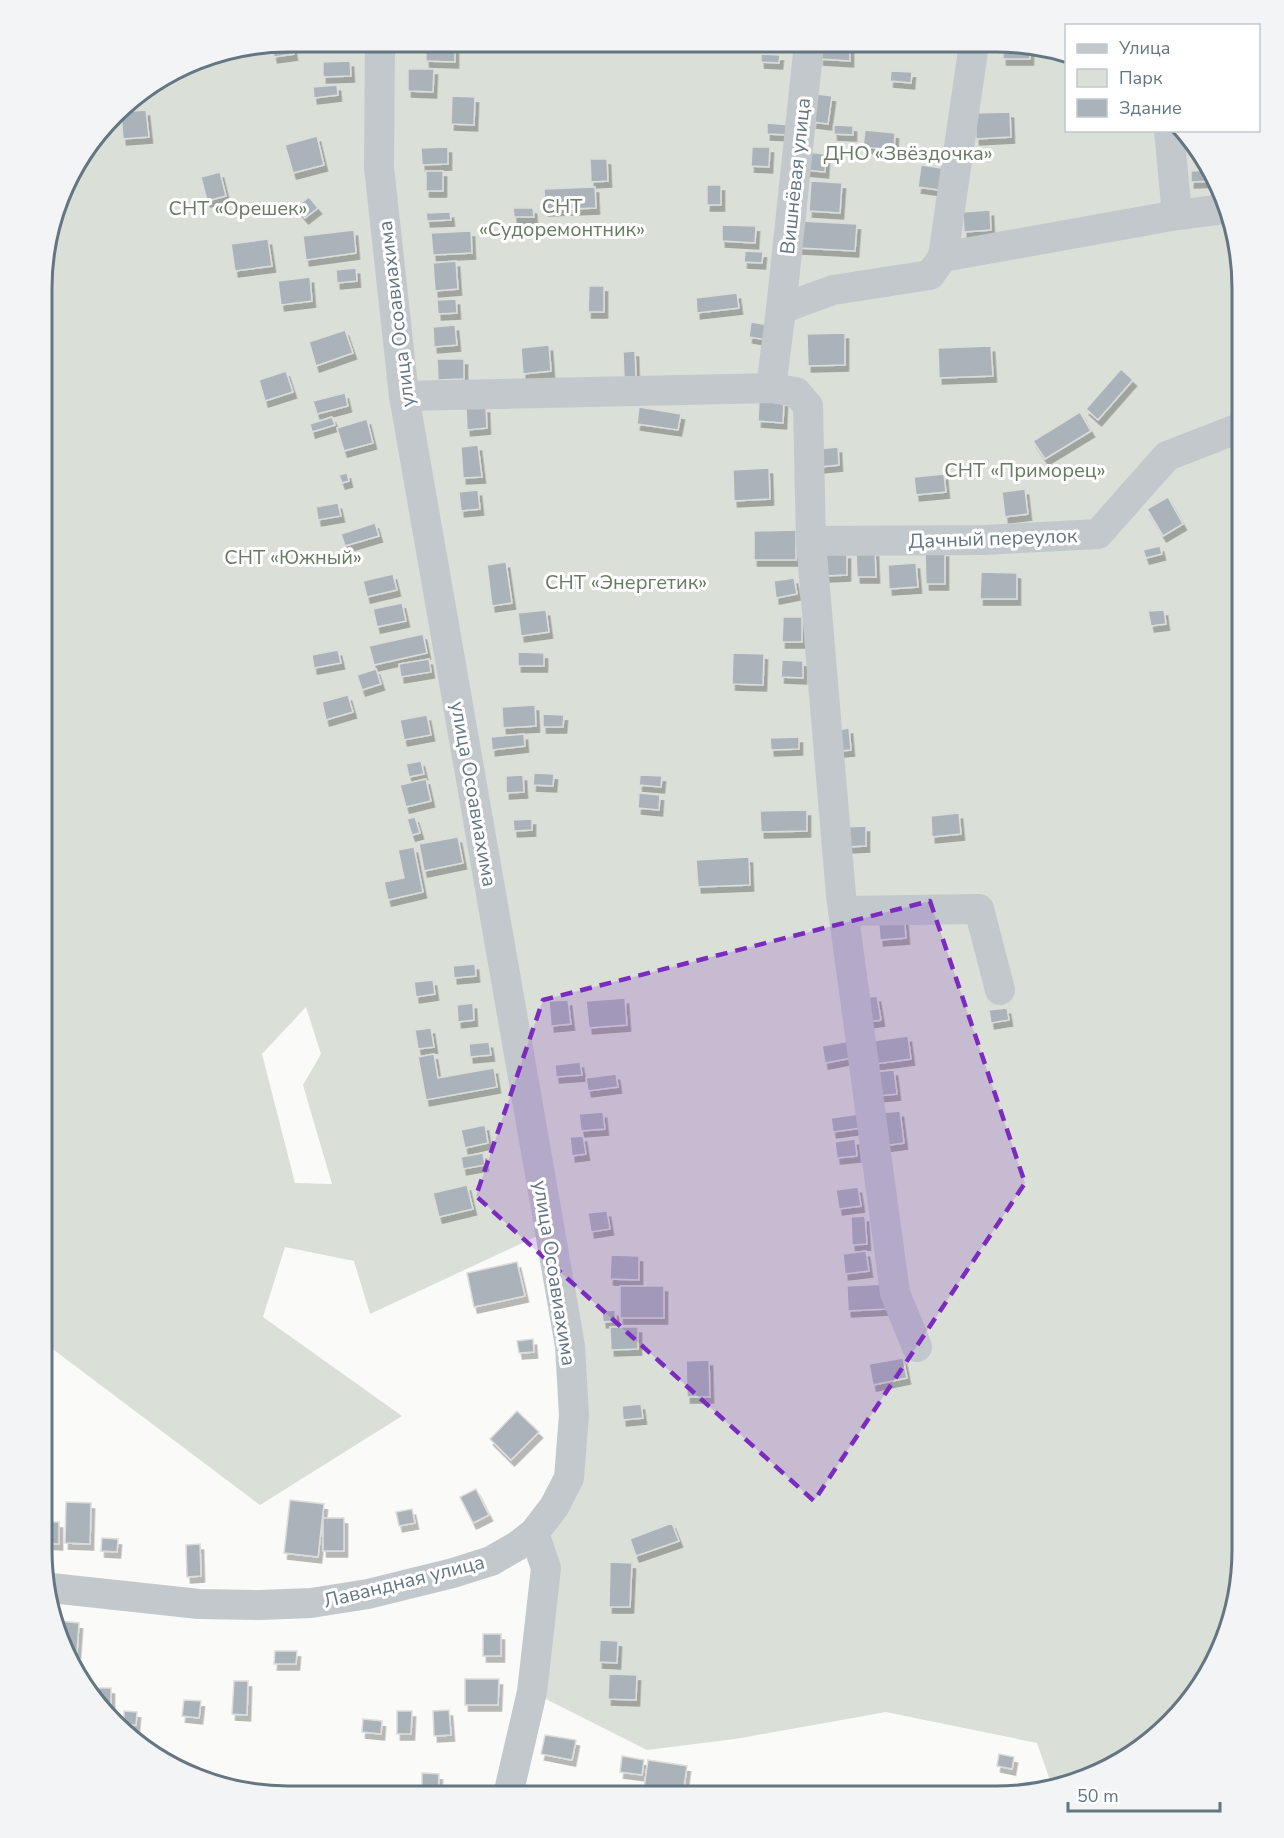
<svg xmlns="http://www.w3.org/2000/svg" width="1284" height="1838" font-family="'Nunito Sans',sans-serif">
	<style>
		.green { fill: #dadfd7; fill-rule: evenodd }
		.building { fill: #aab3b9; stroke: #dcdcda; stroke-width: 1.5; filter: url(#shadow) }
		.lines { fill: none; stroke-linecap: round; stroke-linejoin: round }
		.minor { stroke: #c3c8cc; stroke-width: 30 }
		.marked { fill: #7b2cbf; fill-opacity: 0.2; stroke: #7b2cbf; stroke-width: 4.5; stroke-dasharray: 12 8; stroke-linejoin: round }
		.labels { text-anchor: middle; stroke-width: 6; stroke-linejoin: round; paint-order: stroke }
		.park-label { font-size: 20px; fill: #687a64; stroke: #fff }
		.street-label { font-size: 20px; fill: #657683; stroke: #fff }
		.rim { fill: none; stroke: #657683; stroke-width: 3 }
	</style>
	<defs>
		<filter id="shadow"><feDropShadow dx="3.5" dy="6" stdDeviation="0" flood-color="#0004"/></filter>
	</defs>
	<rect width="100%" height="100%" fill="#fafaf8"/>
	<path class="green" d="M 288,42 L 1028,44 L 1066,54 L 1066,130 L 1176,131 L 1217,180 L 1242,288 L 1241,1566 L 1229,1629 L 1200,1687 L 1158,1735 L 1104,1771 L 1051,1783 L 1037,1743 L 886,1712 L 735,1739 L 647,1750 L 532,1692 L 534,1533 L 569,1478 L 548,1231 L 370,1314 L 354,1261 L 285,1247 L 263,1317 L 402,1416 L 260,1505 L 42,1341 L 44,256 L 75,165 L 126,103 L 209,55 ZM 306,1007 L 321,1054 L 303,1085 L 332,1184 L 295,1183 L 262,1054 Z"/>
	<g class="building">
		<polygon points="292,42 294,54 274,57 272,45"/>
		<polygon points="426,43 455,43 455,62 426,61"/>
		<polygon points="821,44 850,46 850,61 820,59"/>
		<polygon points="1003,44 1030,45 1030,59 1003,59"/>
		<polygon points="761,54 780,55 779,63 761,62"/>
		<polygon points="350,61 351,76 323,77 323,62"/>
		<polygon points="408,69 434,69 433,92 408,91"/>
		<polygon points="891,71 912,72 911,83 890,81"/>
		<polygon points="337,85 338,95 314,98 313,87"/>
		<polygon points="817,94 832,96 828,124 813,122"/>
		<polygon points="452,96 475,97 474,125 451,124"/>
		<polygon points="146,110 149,137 123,139 121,112"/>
		<polygon points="1010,112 1011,137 976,139 975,113"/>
		<polygon points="767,123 790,125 790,135 767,134"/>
		<polygon points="834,125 853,126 853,135 834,134"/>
		<polygon points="865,130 895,133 894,150 863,147"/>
		<polygon points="317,136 324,165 293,173 285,145"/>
		<polygon points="448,147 448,164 422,165 421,148"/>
		<polygon points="752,147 770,147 769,167 751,166"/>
		<polygon points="806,152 826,154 825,172 804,170"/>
		<polygon points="590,159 607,159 608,181 591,182"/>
		<polygon points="921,165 948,169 945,191 918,187"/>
		<polygon points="1209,170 1217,181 1191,182 1191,171"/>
		<rect x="426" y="171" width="17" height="20"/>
		<polygon points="220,172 226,196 207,201 201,177"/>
		<polygon points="811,181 842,183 840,213 809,211"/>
		<rect x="707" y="185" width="14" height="20"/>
		<polygon points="595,187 596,208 545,210 544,189"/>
		<polygon points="309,197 318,208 305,218 296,207"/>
		<polygon points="513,208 533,208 534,217 514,217"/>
		<polygon points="990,210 991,230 964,232 963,212"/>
		<polygon points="450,212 451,220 427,221 426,213"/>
		<polygon points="800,221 857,224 855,251 799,248"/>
		<polygon points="722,225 756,226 755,243 722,241"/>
		<polygon points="354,230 356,253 306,260 303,236"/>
		<polygon points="471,231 472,253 433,255 431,233"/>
		<polygon points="268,239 272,266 235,271 231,244"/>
		<polygon points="745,251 763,252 762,263 744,262"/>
		<polygon points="456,261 458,289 435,291 433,263"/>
		<polygon points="356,268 357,281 337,283 336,270"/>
		<polygon points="310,277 312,301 281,305 278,281"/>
		<polygon points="589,286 604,286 604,312 588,312"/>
		<polygon points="737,293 739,308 697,313 696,298"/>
		<polygon points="456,299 457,313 438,314 437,300"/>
		<polygon points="751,322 769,325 767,340 749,337"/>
		<polygon points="455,325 457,345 434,347 433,327"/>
		<polygon points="345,330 353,353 316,366 309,342"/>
		<polygon points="845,333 845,365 808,366 807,334"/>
		<polygon points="549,345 551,371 523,374 521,348"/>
		<polygon points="991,346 993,376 939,378 938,348"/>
		<polygon points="635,351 636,377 624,377 623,352"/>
		<polygon points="437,359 464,359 464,379 438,380"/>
		<polygon points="1121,369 1133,380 1098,420 1086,409"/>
		<polygon points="286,371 293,392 265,401 259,380"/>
		<polygon points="345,393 348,406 317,414 313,401"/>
		<polygon points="759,400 784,401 783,423 758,421"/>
		<polygon points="486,407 487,428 467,430 466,408"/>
		<polygon points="639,407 681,414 678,430 637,424"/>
		<polygon points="1080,412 1091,431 1045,459 1033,441"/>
		<polygon points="332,417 335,425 312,432 310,424"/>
		<polygon points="367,419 373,443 344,451 337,428"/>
		<polygon points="478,445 482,477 463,478 461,447"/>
		<polygon points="838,447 839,465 820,467 818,449"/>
		<polygon points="769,468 770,499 734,501 733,470"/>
		<polygon points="347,473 349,481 342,483 339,475"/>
		<polygon points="944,474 946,492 916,495 914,477"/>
		<polygon points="1025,489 1028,514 1005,517 1002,492"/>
		<polygon points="478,490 480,509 461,511 459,492"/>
		<polygon points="1168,497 1183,524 1163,536 1147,509"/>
		<polygon points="338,503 341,516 318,520 316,507"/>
		<polygon points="375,523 379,536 345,546 341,534"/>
		<polygon points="796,530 796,560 754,560 754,531"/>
		<polygon points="1160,546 1162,554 1146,558 1143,550"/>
		<polygon points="875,551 876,577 857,577 856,552"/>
		<polygon points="945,551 945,584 926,584 925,552"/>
		<polygon points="847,553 847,575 825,576 824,554"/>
		<polygon points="506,562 512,603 492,606 487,565"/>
		<polygon points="916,563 918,587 889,589 888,565"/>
		<polygon points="981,572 1017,573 1017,599 980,599"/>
		<polygon points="393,574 397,590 367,597 363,581"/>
		<polygon points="794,578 797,594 776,598 774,581"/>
		<polygon points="402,603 406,621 377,627 373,609"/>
		<polygon points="546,610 549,632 521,636 518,613"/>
		<polygon points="1164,610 1166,624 1151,626 1148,611"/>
		<polygon points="783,617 802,617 802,642 782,642"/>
		<polygon points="423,634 427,653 374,665 369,646"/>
		<polygon points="338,650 341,663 314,668 312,655"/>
		<polygon points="518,652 544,653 544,666 518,666"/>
		<polygon points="733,653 764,654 763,685 732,684"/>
		<polygon points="429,659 431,672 401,677 399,664"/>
		<polygon points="782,660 803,661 803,678 781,677"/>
		<polygon points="376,669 381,684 362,690 357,675"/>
		<polygon points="348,695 353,712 326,720 322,702"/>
		<polygon points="535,705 536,726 503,728 502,707"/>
		<polygon points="543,714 564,715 563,727 543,727"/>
		<polygon points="427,715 431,735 404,740 400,720"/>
		<polygon points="849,728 851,750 840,751 838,730"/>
		<polygon points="524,734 525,746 492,750 491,737"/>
		<polygon points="799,737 799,749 771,750 770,738"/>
		<polygon points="421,761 424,774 409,777 406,764"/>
		<polygon points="534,773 554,774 553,786 533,785"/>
		<polygon points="523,775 524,792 506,793 506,776"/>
		<polygon points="640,775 662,776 661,787 639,785"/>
		<polygon points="426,779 431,801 406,807 400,785"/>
		<polygon points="639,793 660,795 659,810 638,808"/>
		<polygon points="807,810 807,831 761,832 760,811"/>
		<polygon points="959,813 961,834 932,837 931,816"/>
		<polygon points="415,817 420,833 412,835 407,819"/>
		<polygon points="532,819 532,830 514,831 513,820"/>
		<polygon points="866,826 866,846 845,847 844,827"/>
		<polygon points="458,837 463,863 424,871 419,844"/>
		<polygon points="414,847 423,892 388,900 384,882 404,878 398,850"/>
		<polygon points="749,857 750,885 698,887 696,860"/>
		<polygon points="904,913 906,938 880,940 878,914"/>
		<polygon points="475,964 476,976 454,978 453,966"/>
		<polygon points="433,980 435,994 416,997 414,982"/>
		<polygon points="877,996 881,1020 868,1022 864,998"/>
		<polygon points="625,998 627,1025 589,1028 586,1001"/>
		<polygon points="568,1000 571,1024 551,1026 549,1001"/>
		<polygon points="473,1003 474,1020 458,1022 457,1005"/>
		<polygon points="1007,1008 1009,1020 991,1023 989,1010"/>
		<polygon points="431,1028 434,1047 418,1049 415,1030"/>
		<polygon points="908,1036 911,1059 875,1064 872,1041"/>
		<polygon points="850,1041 852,1058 825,1063 822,1046"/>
		<polygon points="489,1042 491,1055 470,1057 469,1044"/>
		<polygon points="434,1054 438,1078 494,1068 497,1087 426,1100 418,1057"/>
		<polygon points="580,1062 582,1075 556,1077 555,1065"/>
		<polygon points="894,1070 897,1094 877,1096 874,1072"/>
		<polygon points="616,1074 618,1087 588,1091 586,1078"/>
		<polygon points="900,1111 904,1143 883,1146 879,1113"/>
		<polygon points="603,1112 605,1129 581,1131 579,1114"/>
		<polygon points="859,1114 861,1128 833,1132 831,1118"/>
		<polygon points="485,1125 488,1143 465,1148 461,1130"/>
		<polygon points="583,1136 586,1154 572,1156 570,1137"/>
		<polygon points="855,1139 857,1156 837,1158 835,1142"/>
		<polygon points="483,1153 485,1165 463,1169 461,1157"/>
		<polygon points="467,1185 473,1209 439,1217 433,1193"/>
		<polygon points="858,1187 861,1206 839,1209 836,1190"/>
		<polygon points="607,1211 610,1229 591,1232 588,1213"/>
		<polygon points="865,1216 867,1244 852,1245 851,1217"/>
		<polygon points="866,1251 869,1271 845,1274 843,1254"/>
		<polygon points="611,1255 639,1256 639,1280 610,1279"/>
		<polygon points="517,1262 525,1296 474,1307 467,1273"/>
		<polygon points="885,1284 886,1309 848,1311 847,1286"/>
		<rect x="620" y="1286" width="44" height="32"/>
		<polygon points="615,1310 616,1321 603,1322 602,1311"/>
		<polygon points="610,1327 638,1327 638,1349 611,1350"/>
		<polygon points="533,1339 534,1352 519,1353 517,1341"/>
		<polygon points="903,1358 907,1378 873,1385 869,1364"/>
		<polygon points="709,1360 710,1397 687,1397 686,1361"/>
		<polygon points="641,1404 643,1418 623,1420 622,1406"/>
		<polygon points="517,1411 539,1432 511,1460 490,1439"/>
		<polygon points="476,1489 489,1515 473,1523 460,1497"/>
		<polygon points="290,1500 324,1504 318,1557 284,1553"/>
		<polygon points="66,1502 91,1503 90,1544 65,1543"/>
		<polygon points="412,1509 415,1523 399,1526 396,1512"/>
		<rect x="323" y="1518" width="21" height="33"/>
		<polygon points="44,1522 59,1522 59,1544 43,1543"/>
		<polygon points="672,1523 679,1541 636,1556 630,1539"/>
		<polygon points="102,1538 118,1539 117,1552 101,1551"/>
		<polygon points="200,1544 201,1576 187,1577 186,1545"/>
		<polygon points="610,1562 632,1563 630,1607 609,1607"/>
		<polygon points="59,1621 79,1623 77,1652 66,1652"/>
		<rect x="483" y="1634" width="18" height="22"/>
		<polygon points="600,1640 618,1641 617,1663 599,1662"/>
		<polygon points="275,1651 297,1651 296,1664 274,1664"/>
		<polygon points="609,1674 637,1675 636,1700 608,1699"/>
		<polygon points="465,1679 499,1679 498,1705 465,1705"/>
		<polygon points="234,1681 248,1681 247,1715 232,1714"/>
		<polygon points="93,1688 111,1688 111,1710 110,1710"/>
		<polygon points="184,1700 201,1701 199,1718 182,1716"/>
		<polygon points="449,1710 451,1735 434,1736 433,1711"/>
		<polygon points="124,1711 137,1712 136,1725 124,1725"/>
		<polygon points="397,1711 412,1711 411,1734 397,1734"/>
		<polygon points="363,1719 382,1721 381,1734 362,1732"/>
		<polygon points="545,1735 576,1740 572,1760 541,1754"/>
		<polygon points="999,1754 1014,1757 1012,1769 997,1766"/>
		<polygon points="622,1756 644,1760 642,1775 620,1772"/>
		<polygon points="648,1760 687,1766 683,1794 644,1788"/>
		<polygon points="422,1773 439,1774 438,1794 422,1794"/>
	</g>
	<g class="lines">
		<g class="minor">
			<polyline points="1169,130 1177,215"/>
			<polyline points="943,257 974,44"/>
			<polyline points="781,309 833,290 930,275 943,257 1177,215 1224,209"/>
			<polyline points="771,388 781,309 809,44"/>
			<polyline points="404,396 771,388 796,392 808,406 811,541 841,895 895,1293 917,1347"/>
			<polyline points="811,541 984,540 1098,534 1167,456 1242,427"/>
			<polyline points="843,911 979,909 1000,990"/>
			<polyline points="51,1588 199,1604 260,1605 311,1603 368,1594 453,1573 491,1561 517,1546 534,1533 554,1507 569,1478 574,1415 570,1346 404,396 379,167 380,42"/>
			<polyline points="508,1795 532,1692 546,1568 534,1533"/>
		</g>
	</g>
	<path class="marked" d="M 930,901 L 1025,1183 L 814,1501 L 476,1196 L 543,1000 Z"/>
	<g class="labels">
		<g class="park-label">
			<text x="908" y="160">ДНО «Звёздочка»</text>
			<text x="562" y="213">СНТ<tspan x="562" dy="23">«Судоремонтник»</tspan></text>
			<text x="238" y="215">СНТ «Орешек»</text>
			<text x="1025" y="477">СНТ «Приморец»</text>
			<text x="293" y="564">СНТ «Южный»</text>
			<text x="626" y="589">СНТ «Энергетик»</text>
		</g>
		<g class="street-label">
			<text transform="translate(795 176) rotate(-84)" y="7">Вишнёвая улица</text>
			<text transform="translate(396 314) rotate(-97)" y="7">улица Осоавиахима</text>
			<text transform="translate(993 538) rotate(-2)" y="7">Дачный переулок</text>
			<text transform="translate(474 794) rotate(80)" y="7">улица Осоавиахима</text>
			<text transform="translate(555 1273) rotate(81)" y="7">улица Осоавиахима</text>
			<text transform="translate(404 1581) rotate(-14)" y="7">Лавандная улица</text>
		</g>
	</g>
	<path d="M0 0H1284V1838H0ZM288 52H996A236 236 0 0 1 1232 288V1550A236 236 0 0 1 996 1786H288A236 236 0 0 1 52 1550V288A236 236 0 0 1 288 52Z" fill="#f3f4f5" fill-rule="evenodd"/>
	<path class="rim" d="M288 52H996A236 236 0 0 1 1232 288V1550A236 236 0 0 1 996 1786H288A236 236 0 0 1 52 1550V288A236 236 0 0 1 288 52Z"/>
	<rect x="1065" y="24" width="195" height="108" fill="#ffffff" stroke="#c1c8cd" stroke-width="1.5"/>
	<rect x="1077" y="44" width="30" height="9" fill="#c3c8cc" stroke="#c1c8cd" stroke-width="1.5"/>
	<text x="1119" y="54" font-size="18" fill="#657683">Улица</text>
	<rect x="1077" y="69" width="30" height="18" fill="#dadfd7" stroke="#c1c8cd" stroke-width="1.5"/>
	<text x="1119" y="84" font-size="18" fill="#657683">Парк</text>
	<rect x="1077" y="99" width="30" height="18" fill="#aab3b9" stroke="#c1c8cd" stroke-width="1.5"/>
	<text x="1119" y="114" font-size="18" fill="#657683">Здание</text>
	<path d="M1068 1802v9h152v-9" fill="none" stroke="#657683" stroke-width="3"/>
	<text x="1077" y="1802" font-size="18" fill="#657683" stroke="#ffffff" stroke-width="4.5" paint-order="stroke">50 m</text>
</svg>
